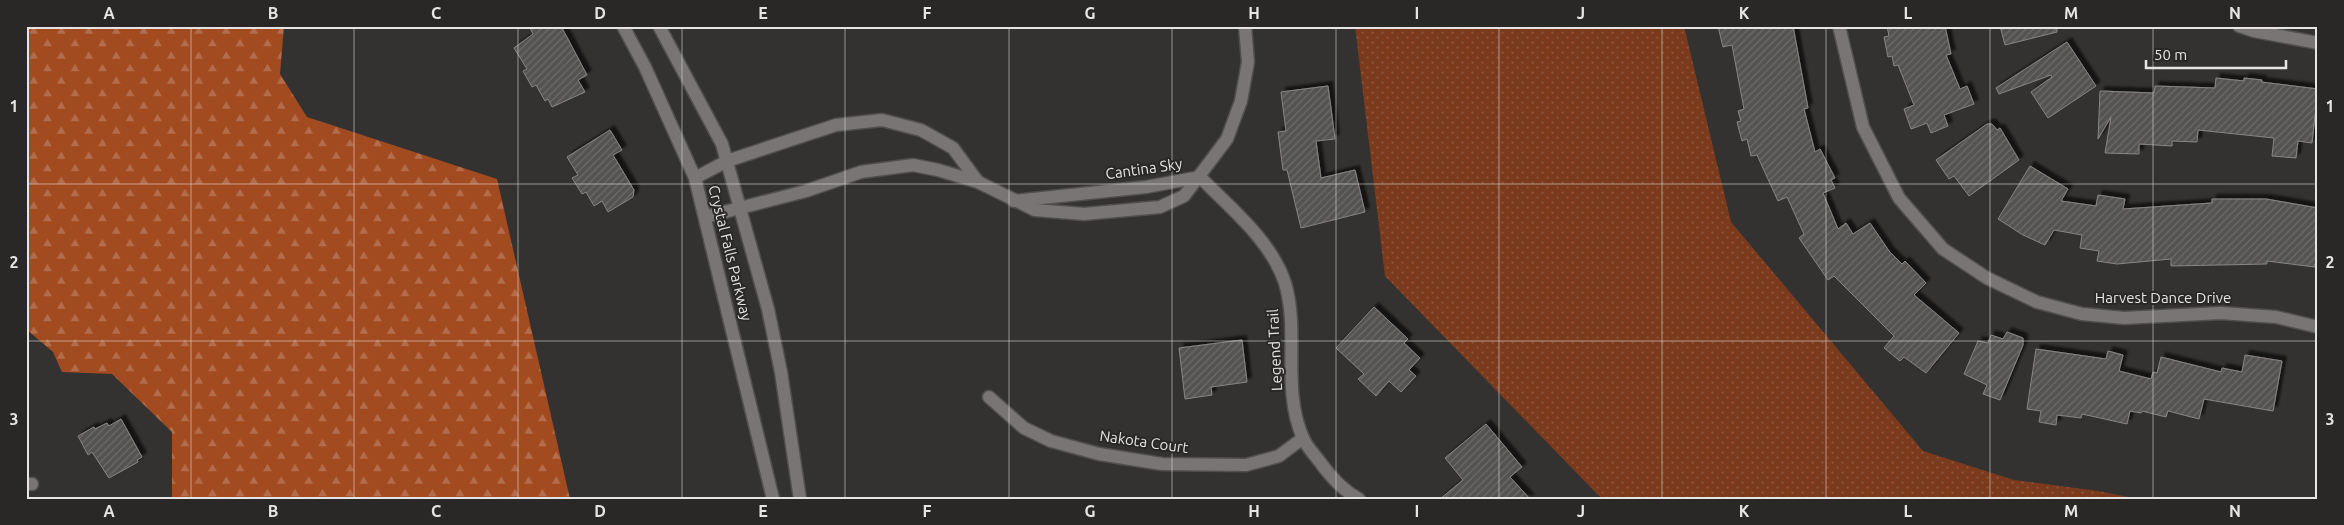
<svg xmlns="http://www.w3.org/2000/svg" width="2344" height="525" font-family="Ubuntu,sans-serif">
	<style>
		.grass { fill: url(#grass-dots) }
		.forest { fill: url(#forest-firs) }
		.building { fill: url(#building-hatch); stroke: #888584; filter: url(#shadow) }
		.lines { fill: none; stroke-linecap: round; stroke-linejoin: round }
		.street-casing { stroke: #514f4e; stroke-width: 15 }
		.secondary-casing { stroke: #514f4e; stroke-width: 15 }
		.street { stroke: #787574; stroke-width: 12 }
		.secondary { stroke: #787574; stroke-width: 12 }
		.grid { fill: none; stroke: #e7e5e4; stroke-width: 1; stroke-opacity: 0.55 }
		.labels { text-anchor: middle; stroke-width: 4; stroke-linejoin: round; paint-order: stroke }
		.street-label { font-size: 15px; fill: #e7e5e4; stroke: #2a2827 }
		.neatline { fill: none; stroke: #e7e5e4; stroke-width: 2 }
		.grid-label { font-size: 16px; text-anchor: middle; font-weight: bold; fill: #e7e5e4 }
	</style>
	<defs>
		<pattern id="grass-dots" width="8" height="8" patternUnits="userSpaceOnUse" patternTransform="scale(1.25)"><rect width="8" height="8" fill="#7b3a1c"/><path d="M2 2h.1M6 6h.1" fill="none" stroke="#8e563d" stroke-width="1.8" stroke-linecap="round"/></pattern>
		<pattern id="forest-firs" width="22" height="20" patternUnits="userSpaceOnUse" patternTransform="scale(1.25)"><rect width="22" height="20" fill="#a24a20"/><path d="M5 1l3.5 6h-7zM16 11l3.5 6h-7z" fill="#b36d4b"/></pattern>
		<pattern id="building-hatch" width="6" height="6" patternUnits="userSpaceOnUse" patternTransform="scale(1.25)"><rect width="6" height="6" fill="#555251"/><path d="M-1 1l2-2M0 6l6-6M5 7l2-2" fill="none" stroke="#6d6b6a"/></pattern>
		<filter id="shadow"><feDropShadow dx="4.5" dy="-4.5" stdDeviation="1" flood-color="#0009"/></filter>
	</defs>
	<rect width="100%" height="100%" fill="#343231"/>
	<polygon class="grass" points="1355,26 1684,26 1731,222 1923,451 2014,480 2098,491 2139,499 1602,499 1385,276"/>
	<polygon class="forest" points="26,26 284,26 280,74 307,117 497,179 570,499 172,499 172,432 112,374 62,372 53,352 26,329"/>
	<g class="building">
		<polygon points="529,26 561,26 587,75 578,80 585,92 552,107 548,99 545,101 536,85 532,87 523,71 527,69 514,48 533,34"/>
		<polygon points="1718,26 1793,26 1808,108 1804,109 1815,152 1820,149 1835,178 1831,180 1835,188 1823,193 1838,229 1846,223 1853,234 1870,223 1889,251 1902,264 1905,261 1926,283 1914,295 1959,333 1926,373 1904,357 1900,361 1884,348 1894,336 1834,276 1828,280 1799,238 1804,234 1787,197 1778,201 1757,155 1751,156 1747,139 1742,141 1737,122 1741,121 1738,111 1744,109 1732,45 1723,47"/>
		<polygon points="1887,26 1945,26 1951,54 1946,55 1960,89 1967,86 1974,104 1944,115 1948,126 1931,133 1927,123 1911,129 1904,109 1914,105 1898,65 1894,66 1892,56 1888,57 1884,37 1889,36"/>
		<polygon points="2000,26 2057,26 2057,32 2005,45"/>
		<polygon points="2067,42 2096,86 2048,118 2031,92 2052,77 2051,75 1999,94 1996,88"/>
		<polygon points="2216,78 2244,81 2244,78 2262,80 2261,82 2318,89 2312,143 2298,141 2296,158 2272,156 2274,138 2198,130 2197,142 2172,141 2172,146 2139,144 2139,154 2105,153 2111,117 2098,139 2100,91 2154,93 2155,86 2215,88"/>
		<polygon points="1328,86 1335,139 1316,141 1321,178 1355,170 1365,212 1301,228 1287,170 1283,170 1278,132 1286,131 1281,92"/>
		<polygon points="1987,124 1992,124 1997,130 2000,128 2019,160 1969,196 1954,176 1949,179 1936,160"/>
		<polygon points="610,130 622,150 613,155 634,190 633,197 608,212 602,201 594,206 586,192 582,194 572,178 578,175 567,157"/>
		<polygon points="2030,166 2068,189 2061,201 2096,206 2098,195 2125,199 2123,209 2212,203 2212,199 2266,199 2318,208 2318,264 2315,264 2315,267 2267,261 2267,264 2171,266 2171,259 2117,264 2097,261 2099,251 2080,248 2082,235 2054,230 2045,245 2023,235 1998,219"/>
		<polygon points="1374,307 1408,339 1404,343 1420,358 1409,370 1416,376 1401,392 1389,381 1376,396 1358,379 1364,374 1336,348"/>
		<polygon points="2007,332 2023,338 2023,345 2000,400 1983,394 1987,385 1964,374 1978,341 1988,343 1991,335 2003,339"/>
		<polygon points="1242,340 1247,382 1211,387 1212,395 1185,399 1179,348"/>
		<polygon points="2036,349 2106,359 2108,351 2123,355 2119,371 2151,379 2153,372 2157,373 2161,357 2221,372 2222,368 2242,372 2245,355 2282,361 2273,411 2204,399 2199,419 2168,411 2166,417 2142,411 2141,413 2130,411 2127,424 2082,414 2081,418 2057,415 2056,425 2039,422 2041,411 2027,409"/>
		<polygon points="121,419 142,457 137,460 138,462 109,478 92,452 88,455 78,436 94,427 95,429 107,423 109,426"/>
		<polygon points="1486,424 1522,467 1510,477 1530,499 1440,499 1463,480 1445,458"/>
	</g>
	<g class="lines">
		<defs>
			<g id="street">
				<polyline points="1839,26 1863,127 1899,198 1943,249 1987,278 2037,302 2082,314 2124,318 2221,313 2276,317 2318,327"/>
				<polyline points="2239,26 2254,31 2318,43"/>
				<path d="M 1200,177 C 1230,208 1271,240 1285,283 C 1300,333 1281,388 1303,438 C 1306,446 1315,455 1320,462 C 1330,476 1344,491 1359,499"/>
				<polyline points="695,178 727,161 836,125 882,120 921,130 953,148 978,182"/>
				<polyline points="1014,201 1146,187 1200,177"/>
				<polyline points="705,217 806,191 861,172 913,165 938,170 978,182 1035,210 1084,214 1160,207 1184,196 1227,139 1241,101 1248,62 1245,26"/>
				<polyline points="989,397 1024,428 1051,441 1099,454 1162,464 1246,465 1279,456 1303,438"/>
				<polyline points="26,484 32,484"/>
			</g>
			<g id="secondary">
				<polyline points="623,26 645,67 695,178 773,499"/>
				<polyline points="659,26 722,144 768,309 781,372 800,499"/>
			</g>
		</defs>
		<use href="#street" class="street-casing"/>
		<use href="#secondary" class="secondary-casing"/>
		<use href="#street" class="street"/>
		<use href="#secondary" class="secondary"/>
	</g>
	<path class="grid" d="M 191,26 L 191,499M 354,26 L 354,499M 518,26 L 518,499M 682,26 L 682,499M 845,26 L 845,499M 1009,26 L 1009,499M 1172,26 L 1172,499M 1336,26 L 1336,499M 1499,26 L 1499,499M 1662,26 L 1662,499M 1826,26 L 1826,499M 1990,26 L 1990,499M 2153,26 L 2153,499M 26,184 L 2318,184M 26,341 L 2318,341"/>
	<g class="labels">
		<g class="street-label">
			<text transform="translate(1144 169) rotate(-8)" y="5">Cantina Sky</text>
			<text transform="translate(730 253) rotate(76)" y="5">Crystal Falls Parkway</text>
			<text x="2163" y="303">Harvest Dance Drive</text>
			<text transform="translate(1275 350) rotate(-93)" y="5">Legend Trail</text>
			<text transform="translate(1144 442) rotate(8)" y="5">Nakota Court</text>
		</g>
	</g>
	<rect width="2344" height="525" fill="none" stroke="#2a2827" stroke-width="55"/>
	<path d="M2146 60v8h140v-8" fill="none" stroke="#e7e5e4" stroke-width="2.5"/>
	<text x="2154" y="60" font-size="15" fill="#e7e5e4" stroke="#2a2827" stroke-width="4" paint-order="stroke">50 m</text>
	<rect x="28" y="28" width="2288" height="470" class="neatline"/>
	<g class="grid-label">
		<text x="109" y="19">A</text>
		<text x="273" y="19">B</text>
		<text x="436" y="19">C</text>
		<text x="600" y="19">D</text>
		<text x="763" y="19">E</text>
		<text x="927" y="19">F</text>
		<text x="1090" y="19">G</text>
		<text x="1254" y="19">H</text>
		<text x="1417" y="19">I</text>
		<text x="1581" y="19">J</text>
		<text x="1744" y="19">K</text>
		<text x="1908" y="19">L</text>
		<text x="2071" y="19">M</text>
		<text x="2235" y="19">N</text>
		<text x="14" y="112">1</text>
		<text x="2330" y="112">1</text>
		<text x="14" y="268">2</text>
		<text x="2330" y="268">2</text>
		<text x="14" y="425">3</text>
		<text x="2330" y="425">3</text>
		<text x="109" y="517">A</text>
		<text x="273" y="517">B</text>
		<text x="436" y="517">C</text>
		<text x="600" y="517">D</text>
		<text x="763" y="517">E</text>
		<text x="927" y="517">F</text>
		<text x="1090" y="517">G</text>
		<text x="1254" y="517">H</text>
		<text x="1417" y="517">I</text>
		<text x="1581" y="517">J</text>
		<text x="1744" y="517">K</text>
		<text x="1908" y="517">L</text>
		<text x="2071" y="517">M</text>
		<text x="2235" y="517">N</text>
	</g>
</svg>
